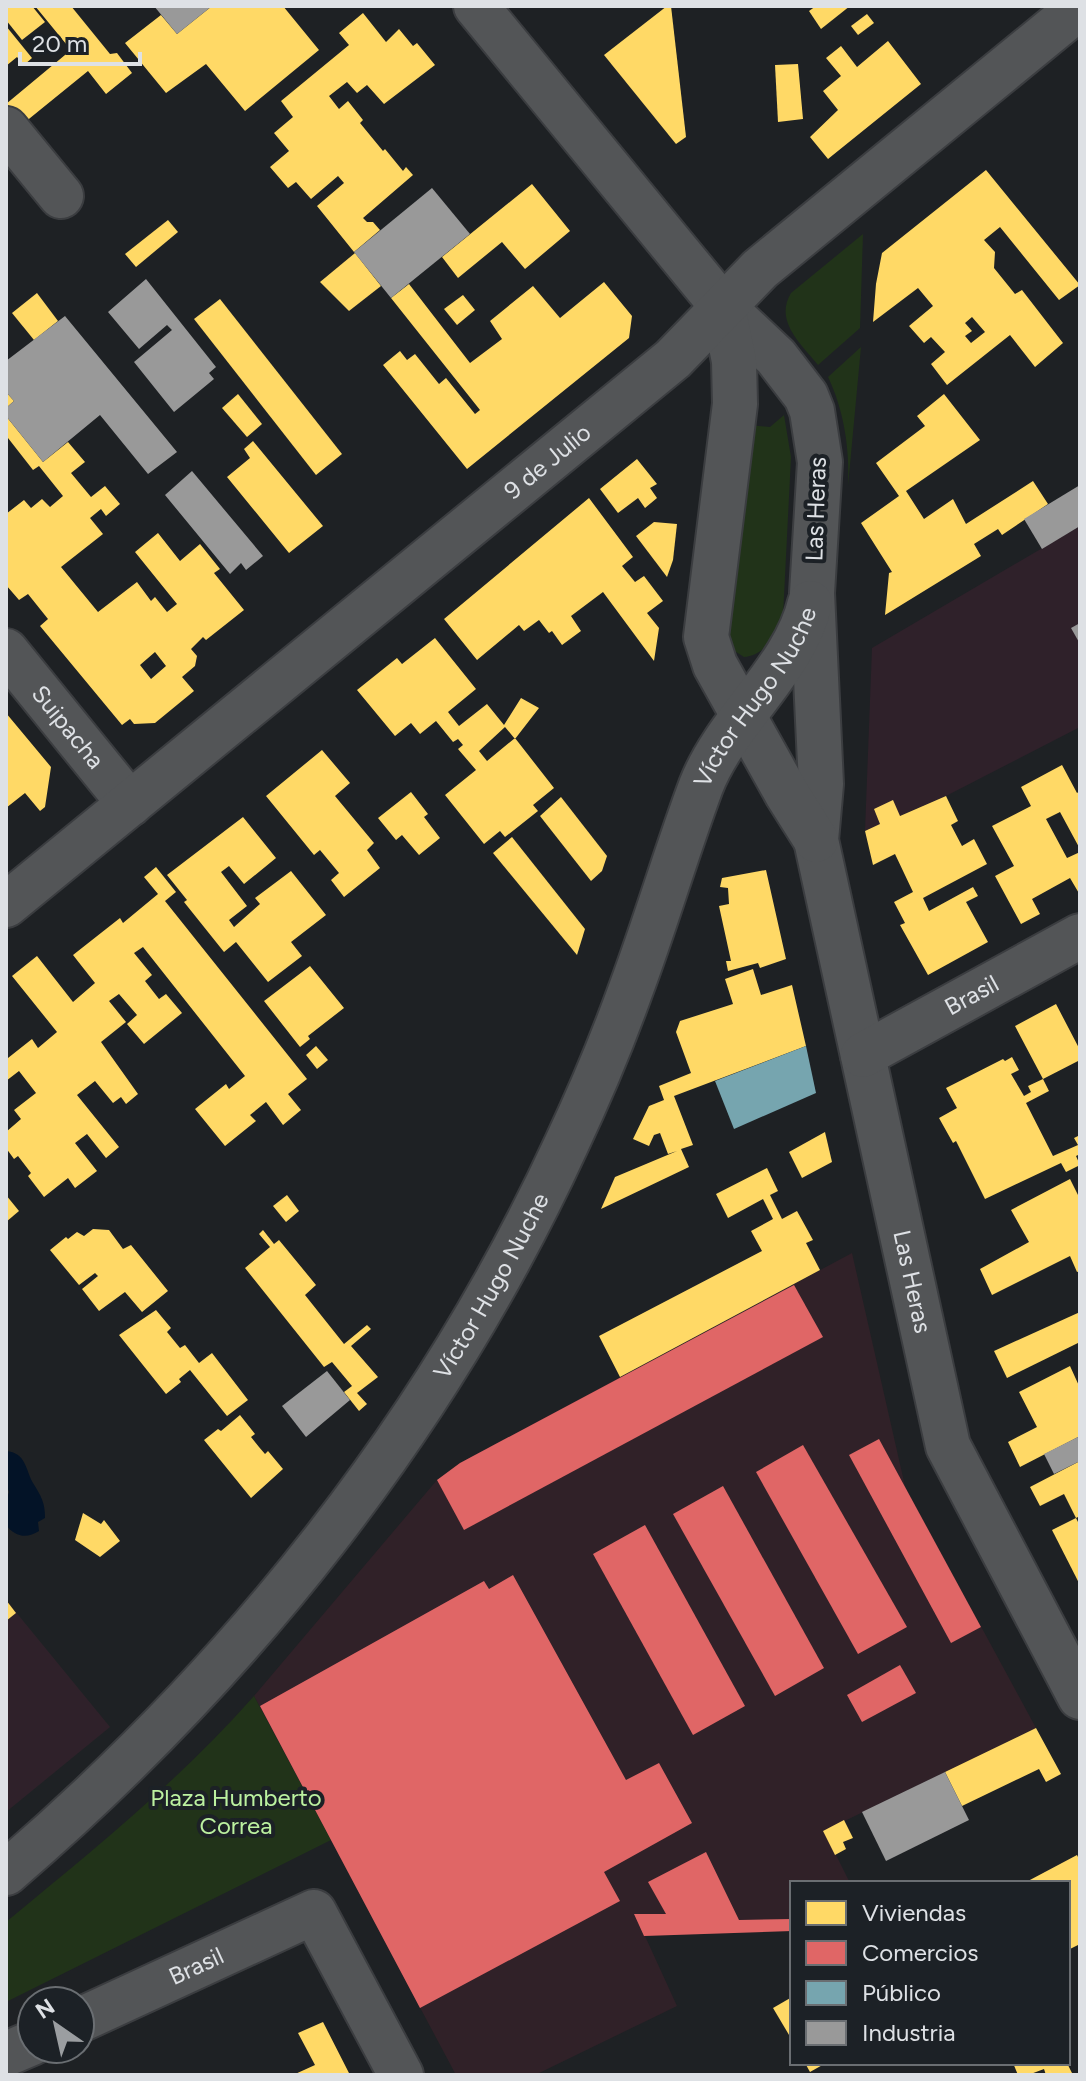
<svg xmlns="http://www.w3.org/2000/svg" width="1086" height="2081" font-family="Figtree,sans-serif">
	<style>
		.commercial { fill: #302128 }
		.industrial { fill: #2f212a }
		.green { fill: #213319 }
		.water { fill: #031327 }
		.homes { fill: #ffd966; fill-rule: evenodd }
		.shops { fill: #e06666 }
		.public { fill: #76a5af }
		.industry { fill: #999 }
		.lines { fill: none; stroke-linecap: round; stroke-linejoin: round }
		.street-casing { stroke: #3b3d40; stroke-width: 48 }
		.street { stroke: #535557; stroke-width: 44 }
		.labels { text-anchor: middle; stroke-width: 8; stroke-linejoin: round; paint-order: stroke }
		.street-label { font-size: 24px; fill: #dee1e5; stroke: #1c2126 }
		.park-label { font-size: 24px; fill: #bcf1a0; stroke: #1c2126 }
	</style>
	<rect width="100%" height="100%" fill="#1e2124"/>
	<polygon class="commercial" points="852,1253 905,1486 1036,1728 824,1831 850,1883 792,1883 792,1931 645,1936 677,2006 535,2075 456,2075 254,1696 437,1480 460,1463"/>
	<g class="industrial">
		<polygon points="1080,526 1080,727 946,796 865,831 872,648"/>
		<polygon points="6,1600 110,1727 6,1812"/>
	</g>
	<g class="green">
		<path d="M 863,234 L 860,328 L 818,365 C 801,344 774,321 791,293 Z"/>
		<path d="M 861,347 L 848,486 C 850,450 844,410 828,377 Z"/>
		<path d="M 784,415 L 791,457 L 783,616 C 777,635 765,655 744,657 L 733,650 L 728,638 L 749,425 L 770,427 Z"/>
		<path d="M 254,1696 L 331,1840 L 6,2002 L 6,1922 C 92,1851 180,1780 254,1696 Z"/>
	</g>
	<path class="water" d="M 6,1451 C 26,1453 25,1468 33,1483 C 41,1496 45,1502 45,1518 L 38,1522 L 39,1531 C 27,1539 15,1537 6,1525 L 6,1501 L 9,1492 L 6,1483 Z"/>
	<g class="homes">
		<polygon points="6,6 32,6 45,22 22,40 6,20"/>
		<polygon points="35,6 71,6 110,54 117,53 132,73 106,94 88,71 19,127 6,110 6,104 71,50"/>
		<polygon points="212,6 283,6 319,50 245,111 206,64 166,93 125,43 161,15 177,34"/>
		<polygon points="667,6 671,6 686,137 676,144 604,55"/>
		<polygon points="816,6 850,6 821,29 809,11"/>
		<polygon points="363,13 386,42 399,29 413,46 417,43 435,65 384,104 367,85 357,93 347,82 329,96 339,109 348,101 363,120 360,123 383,151 385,149 403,171 406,167 413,175 363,218 367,222 373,222 380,230 354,252 317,206 344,183 338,176 311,199 296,182 288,188 270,167 289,151 274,133 293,117 281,101 349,45 339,33"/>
		<polygon points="867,14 874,23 858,35 851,26"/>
		<polygon points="6,26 32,58 24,65 17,57 6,66"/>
		<polygon points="888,41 921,84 828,159 810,137 838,110 823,91 841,76 826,58 841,46 857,67"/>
		<polygon points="798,64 803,119 778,122 775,65"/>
		<path d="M 986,170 L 1080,285 L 1059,300 L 1000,227 L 984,240 L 995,252 L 994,268 L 1015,294 L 1022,290 L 1063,343 L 1035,367 L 1010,335 L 947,385 L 931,364 L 945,352 L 931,337 L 924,343 L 909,326 L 933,306 L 918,288 L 873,322 L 876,284 L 882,253 ZM 972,317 L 985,332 L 971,343 L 965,336 L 972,331 L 965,323 Z"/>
		<polygon points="532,184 570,231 525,269 502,242 458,278 442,257"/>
		<polygon points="168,220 178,232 136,267 125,254"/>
		<polygon points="355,253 381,286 349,311 320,282"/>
		<polygon points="604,282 632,316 629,338 467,469 383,365 400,351 407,360 415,354 439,384 446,378 475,414 480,410 391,298 409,284 470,363 502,339 490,321 533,286 560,318"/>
		<polygon points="37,293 58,321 34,340 12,313"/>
		<polygon points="463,295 475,310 457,325 444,309"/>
		<polygon points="220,299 342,454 316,475 194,319"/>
		<polygon points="6,392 14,401 6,408"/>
		<polygon points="238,394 262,424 247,437 222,408"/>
		<polygon points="944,394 980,440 906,491 924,519 953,499 966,524 1033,481 1048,504 1002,535 998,529 974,544 981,556 885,615 889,573 892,572 861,523 899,496 876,463 925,426 917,416"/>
		<path d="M 6,416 L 43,462 L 68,442 L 85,462 L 71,473 L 91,497 L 105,486 L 120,504 L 106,516 L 101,509 L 90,518 L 103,534 L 61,567 L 98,612 L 137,582 L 151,601 L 155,597 L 167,612 L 177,604 L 135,552 L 158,533 L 180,561 L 200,544 L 220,569 L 214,573 L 244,610 L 206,640 L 203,637 L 191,649 L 197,656 L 195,666 L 182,677 L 194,691 L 155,723 L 134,724 L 130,719 L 122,725 L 40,626 L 48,619 L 28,594 L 19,600 L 6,585 L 6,514 L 24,500 L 31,508 L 42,499 L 50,507 L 63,496 L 39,466 L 33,470 L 8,438 L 6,439 ZM 155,652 L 166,666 L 151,679 L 140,665 Z"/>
		<polygon points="253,441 323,526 289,553 227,477 250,458 244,449"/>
		<polygon points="637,459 657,484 650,488 657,498 645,508 638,498 618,513 600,489"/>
		<polygon points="589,498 633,557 622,566 635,582 644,576 663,601 647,613 659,628 654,661 603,592 571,616 581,631 562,645 552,631 549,633 539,620 524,631 519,625 477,660 444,619"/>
		<polygon points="654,522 677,524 673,560 667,577 636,536"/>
		<polygon points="435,638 476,689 448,712 459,726 487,704 504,725 521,698 539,708 515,739 505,727 479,751 487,761 515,738 554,788 533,805 538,811 505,837 500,831 484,844 445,795 476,770 458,749 463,745 458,739 453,742 436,721 420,734 411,723 395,736 357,690 397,658 402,664"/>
		<polygon points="6,713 51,767 45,807 40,811 25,793 6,808"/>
		<polygon points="322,750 350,783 335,796 374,843 367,850 380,868 344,897 331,880 339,873 320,850 314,855 266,796"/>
		<polygon points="1062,765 1077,793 1080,791 1080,849 1060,812 1046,819 1067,858 1080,852 1080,895 1070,878 1032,899 1040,914 1021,924 995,876 1014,866 992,826 1031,806 1021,787"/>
		<polygon points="411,792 428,814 424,817 440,838 419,855 402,835 396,840 378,818"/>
		<polygon points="946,796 958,821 951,825 962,846 974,839 987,864 923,898 929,911 973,887 978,896 966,902 988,942 928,975 900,925 905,923 894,902 913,892 895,854 873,865 865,831 880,824 874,809 893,800 900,816"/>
		<polygon points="561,797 607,856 602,871 591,881 540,816"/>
		<polygon points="243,817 276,858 244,884 229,866 221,872 247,906 229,920 234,927 260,904 255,898 291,871 326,915 291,942 302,956 268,982 236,942 224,952 184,902 187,900 167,875"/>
		<polygon points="512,837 585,929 577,955 493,853"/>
		<polygon points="156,867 176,892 165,901 307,1079 288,1094 301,1110 283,1125 266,1102 250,1115 256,1121 225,1146 195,1109 226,1084 229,1089 245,1076 143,947 134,953 152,975 145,981 159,999 166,994 182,1013 144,1044 127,1024 137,1015 119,994 109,1001 126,1022 101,1042 138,1094 126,1104 121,1097 113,1103 95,1081 77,1095 119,1147 106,1158 87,1134 75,1143 97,1171 75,1188 68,1178 44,1197 28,1176 31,1173 18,1156 14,1159 6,1148 6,1132 21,1119 14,1110 36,1093 19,1071 6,1081 6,1055 8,1058 32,1039 38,1048 57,1032 12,976 37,956 73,1002 95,983 73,955 120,918 123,923 158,894 144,877"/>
		<polygon points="766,870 786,959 760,968 758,963 728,971 726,961 731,961 719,906 729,904 728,888 720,887 722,878"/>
		<polygon points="310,966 344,1008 308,1036 310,1039 300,1047 264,1001"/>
		<polygon points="753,969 761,995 792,985 806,1046 674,1096 693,1145 681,1149 689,1167 601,1209 615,1177 677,1151 668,1154 660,1133 654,1135 649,1146 633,1139 649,1106 664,1100 659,1086 691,1073 676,1032 680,1021 733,1004 725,979"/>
		<polygon points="1056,1004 1080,1050 1080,1060 1043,1079 1049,1091 1026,1103 1053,1156 1078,1145 1074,1138 1080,1135 1080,1154 1076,1156 1080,1165 1066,1172 1061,1163 985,1199 956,1141 953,1143 939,1118 957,1108 946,1088 1003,1059 1005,1061 1012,1057 1019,1070 1011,1074 1024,1096 1031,1092 1028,1086 1043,1079 1015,1026"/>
		<polygon points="316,1046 328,1060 317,1069 306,1055"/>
		<polygon points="825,1132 832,1162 802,1178 789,1152"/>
		<polygon points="767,1168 778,1191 770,1195 782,1219 797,1211 813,1240 806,1243 820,1270 620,1377 599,1336 762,1251 751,1231 773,1219 763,1199 728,1218 716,1194"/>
		<polygon points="1070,1179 1080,1199 1080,1271 1077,1272 1070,1256 992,1295 980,1269 1029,1242 1011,1210"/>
		<polygon points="6,1195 19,1211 6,1222"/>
		<polygon points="287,1195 299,1211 286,1222 273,1206"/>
		<polygon points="93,1229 109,1230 123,1249 131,1245 168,1291 142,1312 125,1292 99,1311 82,1289 98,1276 95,1273 79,1285 50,1250 66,1237 68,1239 77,1232 84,1236"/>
		<polygon points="263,1230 274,1244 279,1240 316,1285 305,1295 344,1344 367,1325 371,1329 351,1346 378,1377 357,1393 367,1404 359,1411 344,1392 352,1386 332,1362 324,1367 245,1268 270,1247 259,1234"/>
		<polygon points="156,1310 171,1328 167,1332 180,1348 185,1345 199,1363 212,1353 248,1400 227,1416 190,1370 179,1379 181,1382 166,1394 119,1335"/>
		<polygon points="1080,1312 1080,1342 1007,1378 994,1351"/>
		<polygon points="1070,1366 1080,1388 1080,1436 1020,1467 1008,1442 1037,1427 1019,1392"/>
		<polygon points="240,1415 255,1434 251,1437 259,1447 265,1454 268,1451 283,1469 251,1498 204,1440 218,1429 221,1431"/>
		<polygon points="1080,1461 1080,1516 1076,1518 1064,1494 1040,1506 1030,1487"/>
		<polygon points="83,1513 101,1524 104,1520 120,1541 100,1557 75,1540"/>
		<polygon points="1076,1518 1080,1526 1080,1585 1052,1530"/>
		<polygon points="6,1600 16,1613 6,1621"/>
		<polygon points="1036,1728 1061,1774 1046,1782 1039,1769 962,1806 945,1772"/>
		<polygon points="844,1820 853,1838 843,1842 846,1849 835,1855 823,1831"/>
		<polygon points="1077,1855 1080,1861 1080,1944 1068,1950 1068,1883 1028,1881"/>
		<polygon points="792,1997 792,2040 773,2008"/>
		<polygon points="323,2022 350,2075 293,2075 315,2065 298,2033"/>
		<polygon points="805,2063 826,2063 810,2072"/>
		<polygon points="1013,2063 1067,2063 1073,2075 1046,2075 1044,2069 1028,2075 1018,2075"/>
	</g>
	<g class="shops">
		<polygon points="794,1285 823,1337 464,1530 437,1480 460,1463"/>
		<polygon points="879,1439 981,1627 951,1643 849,1455"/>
		<polygon points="803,1445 907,1627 858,1654 756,1472"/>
		<polygon points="723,1486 824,1668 775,1696 673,1514"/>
		<polygon points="645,1525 745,1706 693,1735 593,1554"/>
		<polygon points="513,1575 626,1780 659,1763 692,1823 604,1872 620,1901 420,2008 260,1706 484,1581 489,1589"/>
		<polygon points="900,1665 916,1693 862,1722 847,1695"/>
		<polygon points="706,1852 739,1920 792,1919 792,1931 644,1936 634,1914 666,1914 648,1882"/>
	</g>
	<polygon class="public" points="806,1046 816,1093 734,1129 715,1081"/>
	<g class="industry">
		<polygon points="154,6 212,6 177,34"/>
		<polygon points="432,188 470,234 391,298 354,252"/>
		<polygon points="146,279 216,367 209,373 214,379 174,412 134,362 172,330 167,325 139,349 108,312"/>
		<polygon points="65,316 177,452 148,474 100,415 43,462 6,416 6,408 14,401 6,392 6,361"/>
		<polygon points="192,471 263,556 246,570 241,563 230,574 165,495"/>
		<polygon points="1080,485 1080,526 1042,549 1024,519"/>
		<polygon points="1080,623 1080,644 1071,628"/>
		<polygon points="327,1371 350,1400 306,1437 282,1406"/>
		<polygon points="1080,1436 1080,1461 1054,1474 1044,1454"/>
		<polygon points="945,1772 969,1820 886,1861 862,1812"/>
	</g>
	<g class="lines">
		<defs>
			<g id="street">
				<path id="s1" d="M 476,6 L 723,307 L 776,357 L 806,396 L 812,411 L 820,462 L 812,593 L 821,784 L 816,840 L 948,1446 L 1080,1697"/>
				<polyline points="6,129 61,196"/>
				<polyline points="723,307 734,361 735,404 706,637 715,665 787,794 816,840"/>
				<path id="s2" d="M 6,651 L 130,804"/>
				<path id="s3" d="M 6,905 L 673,359 L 760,269 L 1080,7"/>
				<path id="s4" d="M 863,1055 L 1080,936"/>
				<path id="s5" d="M 6,1873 C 241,1671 436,1427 566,1145 C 590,1094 612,1042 631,989 C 656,922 676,853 701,786 C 726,721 795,669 810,603"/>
				<path id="s6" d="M 80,2020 L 314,1912 L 401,2075"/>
				<polyline points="6,2054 32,2043"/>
			</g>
		</defs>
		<use href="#street" class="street-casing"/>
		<use href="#street" class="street"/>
	</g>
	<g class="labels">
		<g class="street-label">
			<text dy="8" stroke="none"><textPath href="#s3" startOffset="700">9 de Julio</textPath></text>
			<text transform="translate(816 509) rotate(-88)" y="8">Las Heras</text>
			<text dy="8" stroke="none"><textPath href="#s5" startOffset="1414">Víctor Hugo Nuche</textPath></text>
			<text dy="8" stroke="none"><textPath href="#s2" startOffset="98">Suipacha</textPath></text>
			<text dy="8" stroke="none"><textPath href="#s4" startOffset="124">Brasil</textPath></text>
			<text dy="8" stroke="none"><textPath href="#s1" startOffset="1410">Las Heras</textPath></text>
			<text dy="8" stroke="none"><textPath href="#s5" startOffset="766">Víctor Hugo Nuche</textPath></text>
			<text dy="8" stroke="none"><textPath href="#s6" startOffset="128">Brasil</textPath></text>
		</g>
		<g class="park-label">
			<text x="236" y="1806">Plaza Humberto<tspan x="236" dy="28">Correa</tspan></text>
		</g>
	</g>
	<rect width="1086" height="2081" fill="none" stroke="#dee1e5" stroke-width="16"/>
	<rect x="790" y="1881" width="280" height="184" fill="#1c2126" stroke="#6a6e72" stroke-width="2"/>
	<rect x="806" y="1901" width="40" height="24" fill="#ffd966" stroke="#6a6e72" stroke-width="2"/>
	<text x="862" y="1921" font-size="24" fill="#dee1e5">Viviendas</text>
	<rect x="806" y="1941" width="40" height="24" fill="#e06666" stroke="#6a6e72" stroke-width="2"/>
	<text x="862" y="1961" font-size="24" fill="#dee1e5">Comercios</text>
	<rect x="806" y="1981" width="40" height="24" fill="#76a5af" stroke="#6a6e72" stroke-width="2"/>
	<text x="862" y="2001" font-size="24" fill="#dee1e5">Público</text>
	<rect x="806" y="2021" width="40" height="24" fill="#999999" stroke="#6a6e72" stroke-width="2"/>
	<text x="862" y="2041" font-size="24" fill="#dee1e5">Industria</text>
	<g transform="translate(56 2025) rotate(326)"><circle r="38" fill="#1c2126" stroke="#6a6e72" stroke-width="2"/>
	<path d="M0-6L14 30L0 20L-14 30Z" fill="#9b9ea1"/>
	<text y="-12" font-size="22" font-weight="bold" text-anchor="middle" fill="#dee1e5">N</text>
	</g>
	<path d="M20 52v12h120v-12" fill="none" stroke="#dee1e5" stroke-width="4"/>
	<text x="32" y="52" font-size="24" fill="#dee1e5" stroke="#1c2126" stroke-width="6" paint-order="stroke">20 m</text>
</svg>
